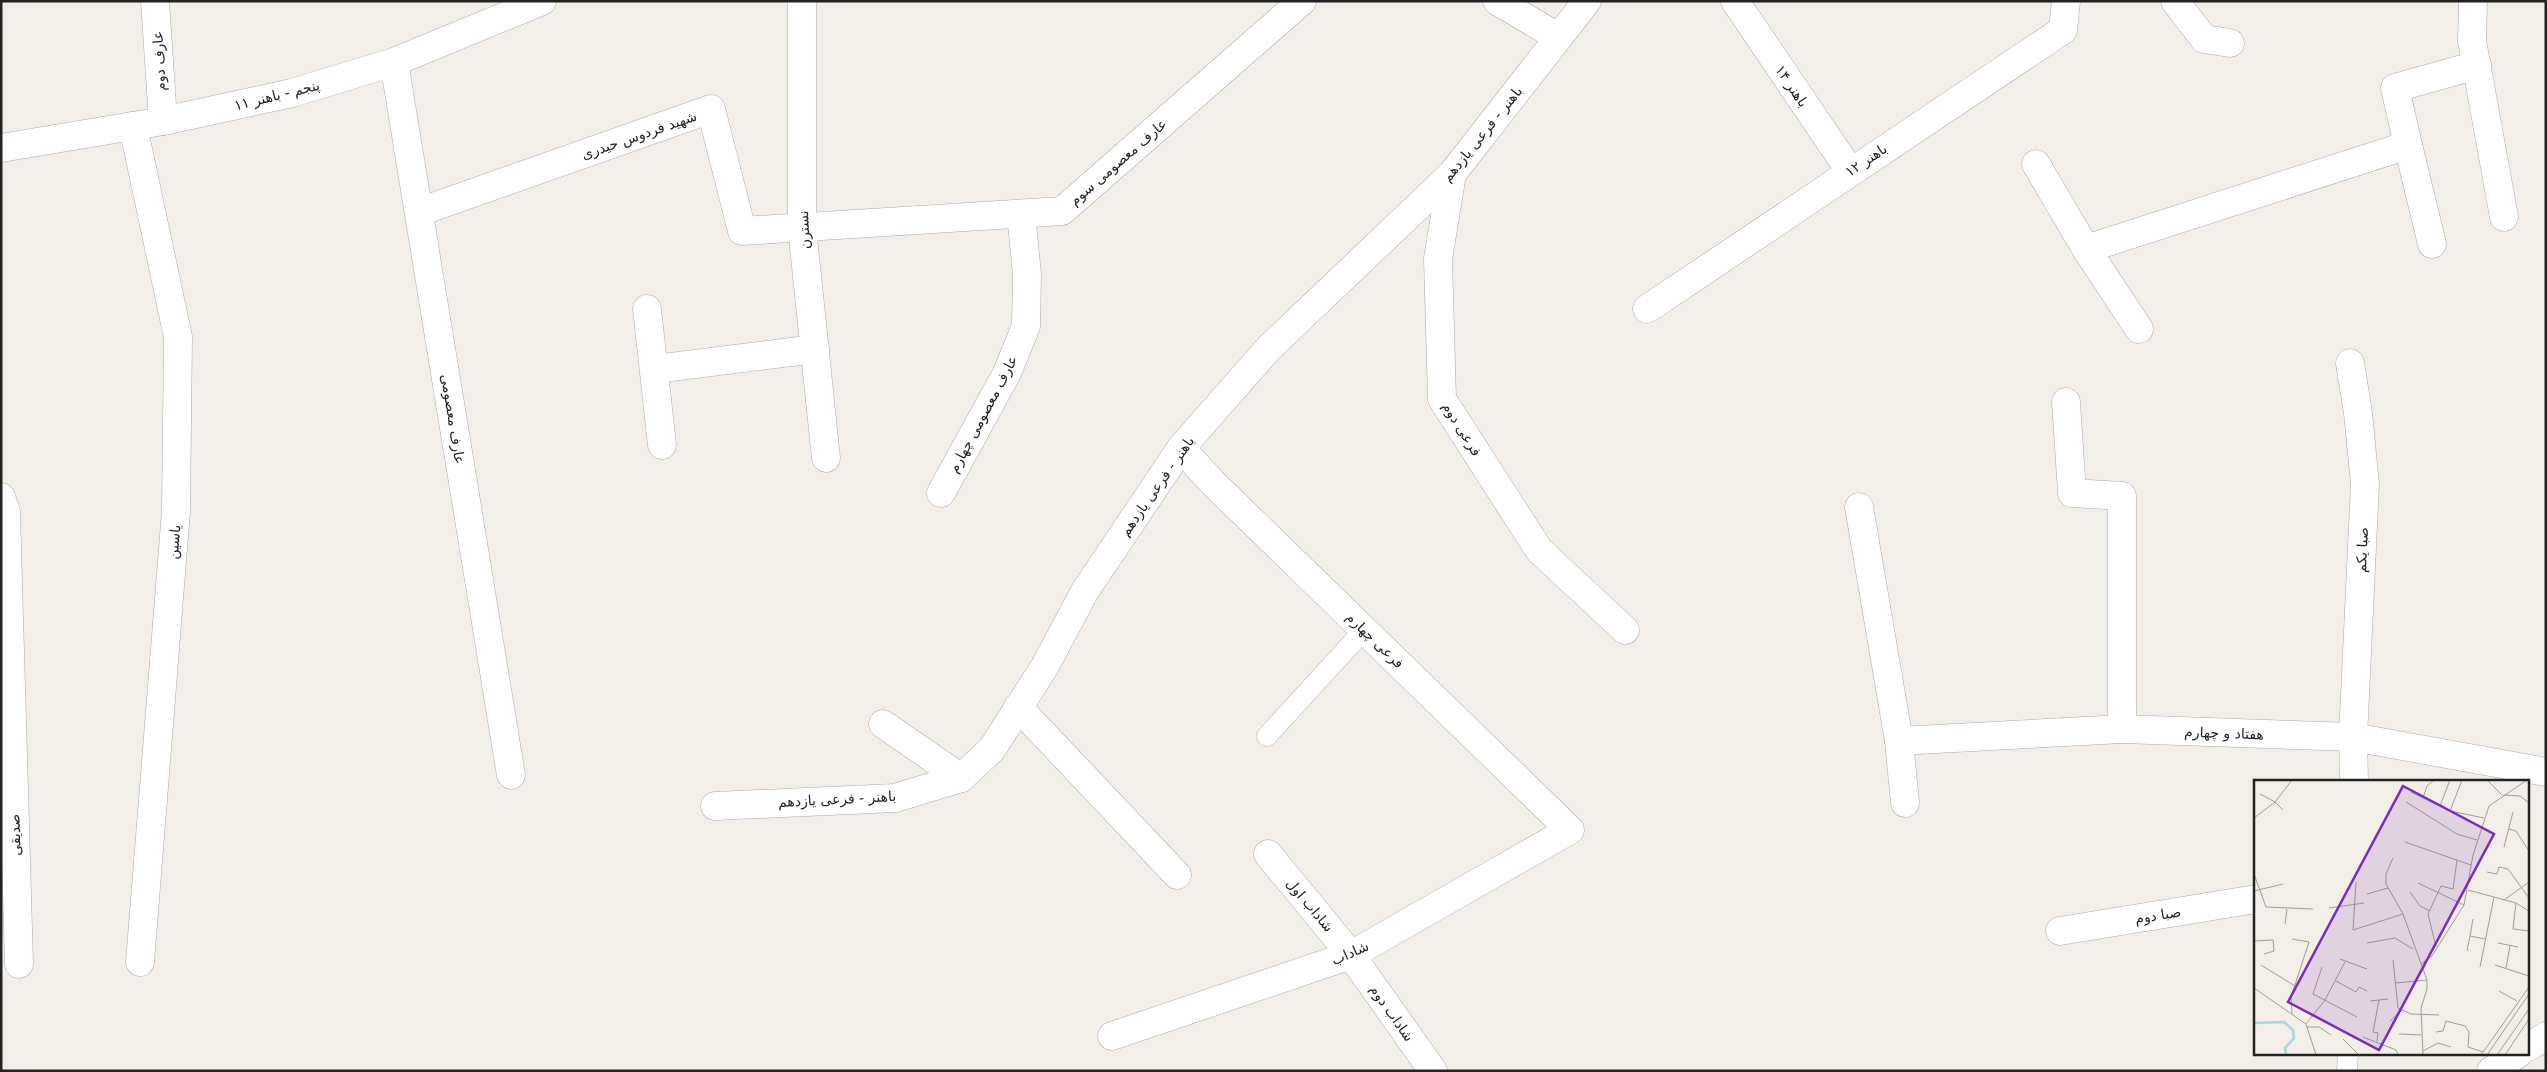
<svg xmlns="http://www.w3.org/2000/svg" width="2547" height="1072" font-family="'DejaVu Sans',Vazirmatn,sans-serif">
	<style>
		.lines { fill: none; stroke-linecap: round; stroke-linejoin: round }
		.lane-casing { stroke: #a9a9a9; stroke-width: 21 }
		.street-casing { stroke: #a9a9a9; stroke-width: 29 }
		.lane { stroke: #fff; stroke-width: 20 }
		.street { stroke: #fff; stroke-width: 28 }
		.labels { text-anchor: middle; stroke-width: 4; stroke-linejoin: round; paint-order: stroke }
		.street-label { font-size: 14px; fill: #222; stroke: #fff }
		.inset-river { fill: none; stroke: #a5d6e4; stroke-width: 2.5 }
		.inset-road { fill: none; stroke: #9f9d99; stroke-width: 1 }
		.view { fill: #7b2cbf; fill-opacity: 0.15; stroke: #7b2cbf; stroke-width: 2.5 }
		.inset-edge { fill: none; stroke: #222; stroke-width: 2.5 }
	</style>
	<rect width="100%" height="100%" fill="#f3efe8"/>
	<g class="lines">
		<defs>
			<g id="lane">
				<polyline points="1267,736 1364,630"/>
				<polyline points="2347,1071 2348,1053"/>
			</g>
			<g id="street">
				<polyline points="155,1 163,121"/>
				<polyline points="802,1 802,228 826,458"/>
				<polyline points="1497,1 1558,37"/>
				<polyline points="1735,1 1850,171"/>
				<polyline points="2175,1 2204,39 2230,43"/>
				<polyline points="2473,1 2472,41 2504,217"/>
				<polyline points="394,62 511,775"/>
				<polyline points="133,126 178,337 176,511 140,962"/>
				<polyline points="2408,145 2432,244"/>
				<polyline points="1,148 163,121 292,93 394,62 542,1"/>
				<polyline points="2036,164 2086,249 2139,329"/>
				<polyline points="1452,174 1438,259 1442,399 1539,550 1625,630"/>
				<polyline points="419,212 711,109 742,231 1062,211 1302,1"/>
				<polyline points="2086,249 2408,145 2395,88 2477,65"/>
				<polyline points="647,309 662,445"/>
				<polyline points="1647,309 2063,30 2066,1"/>
				<polyline points="2350,363 2358,413 2365,484 2353,737 2354,781"/>
				<polyline points="655,369 815,349"/>
				<polyline points="2066,402 2072,493 2122,496 2122,729"/>
				<polyline points="941,493 1007,373 1026,326 1027,274 1021,214"/>
				<polyline points="1,497 6,512 19,964"/>
				<polyline points="1859,507 1899,741 1905,803"/>
				<polyline points="1018,707 1177,875"/>
				<polyline points="883,724 961,778"/>
				<polyline points="1899,741 2122,729 2353,737 2546,772"/>
				<polyline points="715,806 895,798 961,778 992,749 1045,666 1085,591 1181,448 1268,349 1452,174 1587,1"/>
				<polyline points="1268,854 1351,955 1433,1071"/>
				<polyline points="2060,931 2256,899"/>
				<polyline points="1112,1036 1351,955 1570,830 1213,483 1181,448"/>
				<polyline points="2528,1047 2546,1036"/>
				<polyline points="2491,1071 2519,1053"/>
			</g>
		</defs>
		<use href="#lane" class="lane-casing"/>
		<use href="#street" class="street-casing"/>
		<use href="#lane" class="lane"/>
		<use href="#street" class="street"/>
	</g>
	<g class="labels">
		<g class="street-label">
			<text transform="translate(159 61) rotate(-93)" y="5">عارف دوم</text>
			<text transform="translate(1792 86) rotate(56)" y="5">باهنر ۱۴</text>
			<text transform="translate(277 95) rotate(-14)" y="5">پنجم - باهنر ۱۱</text>
			<text transform="translate(1482 134) rotate(-51)" y="5">باهنر - فرعی یازدهم</text>
			<text transform="translate(639 135) rotate(-19)" y="5">شهید فردوس حیدری</text>
			<text transform="translate(1866 160) rotate(-34)" y="5">باهنر ۱۲</text>
			<text transform="translate(1118 162) rotate(-41)" y="5">عارف معصومی سوم</text>
			<text transform="translate(804 230) rotate(-93)" y="5">نسترن</text>
			<text transform="translate(983 414) rotate(-62)" y="5">عارف معصومی چهارم</text>
			<text transform="translate(453 419) rotate(81)" y="5">عارف معصومی</text>
			<text transform="translate(1462 429) rotate(58)" y="5">فرعی دوم</text>
			<text transform="translate(1157 486) rotate(-55)" y="5">باهنر - فرعی یازدهم</text>
			<text transform="translate(174 542) rotate(-85)" y="5">یاسین</text>
			<text transform="translate(2362 550) rotate(-87)" y="5">صبا یکم</text>
			<text transform="translate(1375 640) rotate(44)" y="5">فرعی چهارم</text>
			<text transform="translate(2224 733) rotate(2)" y="5">هفتاد و چهارم</text>
			<text transform="translate(837 799) rotate(-3)" y="5">باهنر - فرعی یازدهم</text>
			<text transform="translate(15 835) rotate(-92)" y="5">صدیقی</text>
			<text transform="translate(1310 905) rotate(50)" y="5">شاداب اول</text>
			<text transform="translate(2158 915) rotate(-9)" y="5">صبا دوم</text>
			<text transform="translate(1350 953) rotate(-24)" y="5">شاداب</text>
			<text transform="translate(1392 1013) rotate(55)" y="5">شاداب دوم</text>
		</g>
	</g>
	<g transform="translate(2254 780)">
		<rect width="275" height="275" fill="#f3efe8"/>
		<path class="inset-river" d="M 0,243 L 30,242 L 39,250 L 40,258 L 31,268 L 32,275"/>
		<path class="inset-road" d="M 233,0 L 248,15M 157,12 L 196,31 L 230,38M 6,14 L 21,22 L 29,30M 249,15 L 266,16 L 275,23M 169,18 L 173,6 L 180,0M 152,22 L 203,54 L 223,60M 186,26 L 196,0M 196,31 L 208,0M 0,38 L 21,22 L 38,0M 255,49 L 262,51 L 275,71M 151,62 L 217,85M 250,67 L 259,32M 139,78 L 132,94 L 132,104 L 149,134 L 173,200 L 173,209 L 167,228 L 169,275M 233,92 L 243,94 L 245,87 L 254,89 L 275,118M 0,94 L 12,127 L 59,129M 102,102 L 99,150 L 149,134M 164,103 L 210,125M 214,110 L 262,123 L 275,131M 0,111 L 29,104M 156,112 L 166,126 L 176,131M 113,114 L 134,108M 250,120 L 275,102M 262,123 L 259,149 L 275,151M 75,128 L 110,123M 219,139 L 216,156 L 231,159M 31,144 L 33,129M 38,159 L 55,162 L 37,217 L 38,234M 0,161 L 19,160 L 20,171 L 10,174M 113,163 L 141,158 L 159,169M 244,163 L 264,167M 182,167 L 174,134 L 187,106 L 199,109 L 203,80M 213,171 L 216,156M 86,179 L 113,189M 139,180 L 144,228 L 157,234 L 185,235M 167,184 L 178,176 L 210,125 L 219,75 L 235,26 L 273,0M 7,185 L 41,206M 241,185 L 275,196M 68,187 L 59,214 L 103,237M 226,187 L 240,117M 252,188 L 256,166M 82,201 L 102,212 L 105,207 L 113,211M 142,203 L 173,200M 0,208 L 52,244 L 62,275M 245,211 L 263,221M 116,221 L 134,219M 136,241 L 148,230M 52,244 L 71,220 L 91,182M 53,247 L 65,247 L 77,255M 182,252 L 189,251 L 192,241 L 211,246 L 215,252 L 214,267 L 229,272M 145,254 L 167,255M 109,257 L 142,270 L 144,275M 89,259 L 105,275M 123,261 L 124,253 L 119,252 L 125,220M 169,271 L 184,263 L 197,267M 227,275 L 275,207M 233,275 L 275,214M 243,275 L 275,229M 251,275 L 275,239"/>
		<path class="view" d="M 149,6 L 240,54 L 125,270 L 34,222 Z"/>
		<rect width="275" height="275" class="inset-edge"/>
	</g>
	<rect width="2547" height="1072" fill="none" stroke="#222222" stroke-width="5"/>
</svg>
